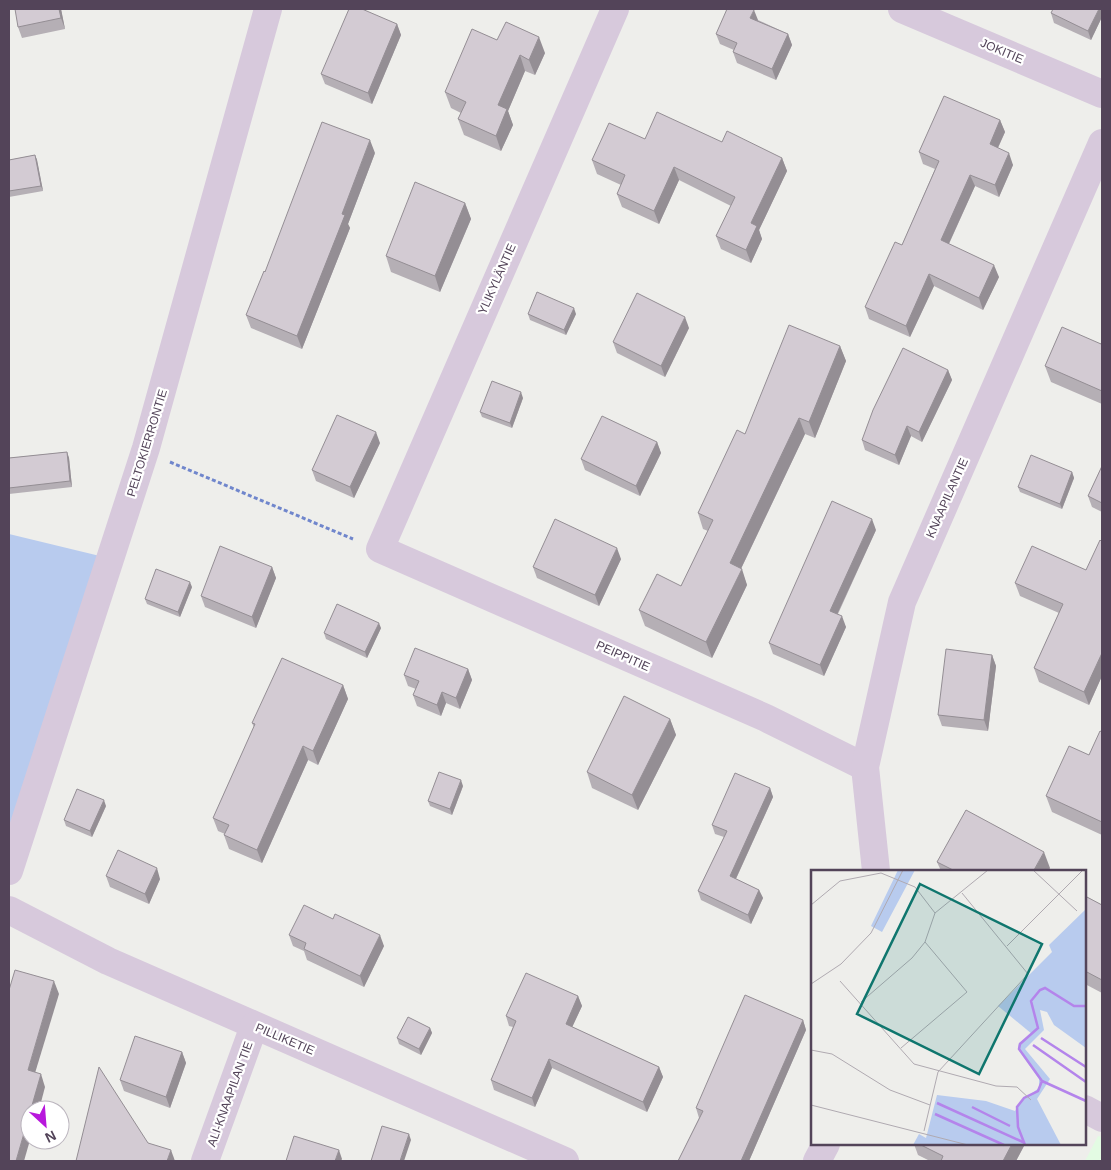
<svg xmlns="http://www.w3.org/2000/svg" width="1111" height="1170" font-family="Arial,sans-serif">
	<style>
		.commercial { fill: #e3fbe3 }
		.green { fill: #b8cbee }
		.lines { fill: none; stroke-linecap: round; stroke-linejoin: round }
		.path { stroke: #7086cc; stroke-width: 3; stroke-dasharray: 4 2.5; stroke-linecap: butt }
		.minor { stroke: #d7c9dc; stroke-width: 28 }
		.wall { fill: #b5afb5 }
		.shaded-wall { fill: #948e94 }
		.building { fill: #d3cbd3; stroke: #948e94 }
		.labels { text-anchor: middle; stroke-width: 4.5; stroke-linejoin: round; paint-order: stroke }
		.street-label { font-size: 12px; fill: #534459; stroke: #fff }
		.inset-river { fill: none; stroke: #b484eb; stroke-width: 2.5 }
		.inset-road { fill: none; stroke: #b0aab1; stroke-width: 1 }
		.view { fill: #0f766e; fill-opacity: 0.15; stroke: #0f766e; stroke-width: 2.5 }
		.inset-edge { fill: none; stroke: #534459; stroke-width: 2.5 }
	</style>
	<rect width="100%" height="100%" fill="#eeeeeb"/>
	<polygon class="commercial" points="1098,1136 1102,1137 1102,1161 1085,1161"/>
	<polygon class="green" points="9,534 104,557 9,829"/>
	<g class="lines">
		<polyline class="path" points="170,462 353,539"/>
		<g class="minor">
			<polyline points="615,9 380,549 766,718 865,767"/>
			<polyline points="902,9 1102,94"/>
			<polyline points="9,871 146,448 268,9"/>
			<polyline points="876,871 865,767 902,602 1102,143"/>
			<polyline points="9,910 108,961 565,1161"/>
			<polyline points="1085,1109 1102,1118"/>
			<polyline points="205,1161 254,1026"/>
			<polyline points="817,1161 826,1144"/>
		</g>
	</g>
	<g class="wall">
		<polygon points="61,9 65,29 22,38 18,27"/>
		<polygon points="1102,9 1102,17 1091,40 1054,23 1051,13"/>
		<polygon points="758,20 788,34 792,45 776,80 737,63 733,52 734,50 720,44 716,34"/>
		<polygon points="397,24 401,35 372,104 325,84 321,74"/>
		<polygon points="497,40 545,53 535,75 525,71 508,111 513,125 501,151 464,135 458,119 461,113 451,108 445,92"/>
		<polygon points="1000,120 1005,132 998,148 1013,165 999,197 975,186 949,244 999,277 983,310 934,286 910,337 869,319 865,307 902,245 935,169 923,164 919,152"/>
		<polygon points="645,139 722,142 782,158 787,171 759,230 762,239 751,263 721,249 716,236 731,206 679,180 659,224 622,207 617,194 621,185 597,174 592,160"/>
		<polygon points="375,153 348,224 350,228 302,349 251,328 246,315 265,272"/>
		<polygon points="35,155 37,160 43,191 9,197 9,160"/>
		<polygon points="465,203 471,219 440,292 391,272 386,256"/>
		<polygon points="528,314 576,314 566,335 530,320"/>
		<polygon points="689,328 665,377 617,353 613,342"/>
		<polygon points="1102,341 1102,404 1051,382 1045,366 1101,344"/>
		<polygon points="840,346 846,361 815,438 805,434 741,569 747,585 712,658 645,626 639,610 681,586 708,531 703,529 698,513 745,434"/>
		<polygon points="948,370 952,380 922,442 911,436 899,465 865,450 862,440"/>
		<polygon points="523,398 512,428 482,417 480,412"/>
		<polygon points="657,442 661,453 640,496 585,470 581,459"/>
		<polygon points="380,443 354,498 316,481 312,470"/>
		<polygon points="67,452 69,458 72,487 9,494 9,458"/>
		<polygon points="1102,466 1102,512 1092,507 1088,496"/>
		<polygon points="1072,472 1074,478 1062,509 1020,492 1018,487"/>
		<polygon points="876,530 838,614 846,627 824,676 773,654 769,643"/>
		<polygon points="1102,542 1102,676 1089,705 1039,682 1034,668 1059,613 1020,596 1015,583 1086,570"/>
		<polygon points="621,559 599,606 537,578 533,567"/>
		<polygon points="272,567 276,578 256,628 205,607 201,596"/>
		<polygon points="192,587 180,617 147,604 145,599"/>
		<polygon points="381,628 367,658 326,639 324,633"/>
		<polygon points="992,655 996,666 988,731 942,726 938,715"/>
		<polygon points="468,669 472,680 460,709 446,703 441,716 417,706 413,695 416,689 408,686 404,675"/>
		<polygon points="343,685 348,699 318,765 308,760 262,863 229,849 224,835 225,834 218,831 213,818 254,727 252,723"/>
		<polygon points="670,719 676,735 638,810 592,788 587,772"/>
		<polygon points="1102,732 1102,835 1052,812 1046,796 1089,755"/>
		<polygon points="463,786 452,815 430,806 428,801"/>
		<polygon points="770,788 773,797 736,879 759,890 763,898 751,924 701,900 698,891 724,837 715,834 712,825"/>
		<polygon points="106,806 92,837 66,826 64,820"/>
		<polygon points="937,862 1050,868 1048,871 941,871"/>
		<polygon points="106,876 160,879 149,904 110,887"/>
		<polygon points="1085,896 1102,905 1102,993 1085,984"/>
		<polygon points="333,919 384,946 364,987 307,960 304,951 293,946 289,935"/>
		<polygon points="578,996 582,1006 572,1027 659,1067 663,1077 647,1112 552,1068 535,1107 494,1090 491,1080 513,1027 509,1026 506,1016"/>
		<polygon points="803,1020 806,1030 749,1161 678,1161 699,1118 696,1108"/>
		<polygon points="430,1028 432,1033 421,1055 399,1044 397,1038"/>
		<polygon points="182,1052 186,1063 170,1108 124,1091 120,1080"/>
		<polygon points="914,1144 1025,1144 1016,1161 930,1161 918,1155"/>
	</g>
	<g class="shaded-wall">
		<polygon points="59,9 61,9 65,29 61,18"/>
		<polygon points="1099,9 1102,9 1102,17 1091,40 1088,31"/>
		<polygon points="754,10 758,20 754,28 750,18"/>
		<polygon points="397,24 401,35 372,104 368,93"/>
		<polygon points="788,34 792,45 776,80 772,69"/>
		<polygon points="539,37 545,53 535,75 529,60"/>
		<polygon points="520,55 525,71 508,111 513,125 501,151 496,136 498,105"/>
		<polygon points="1000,120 1005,132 994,156 990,144"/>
		<polygon points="370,140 375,153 348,224 350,228 302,349 297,336 342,214"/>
		<polygon points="1009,153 1013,165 999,197 995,185"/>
		<polygon points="35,155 37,160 43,191 41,186"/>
		<polygon points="782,158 787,171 759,230 762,239 751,263 746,250 751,223"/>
		<polygon points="674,167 679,180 659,224 654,211"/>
		<polygon points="970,175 975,186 945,252 941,240"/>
		<polygon points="465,203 471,219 440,292 435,276"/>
		<polygon points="994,265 999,277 983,310 979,298"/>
		<polygon points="929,274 934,286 910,337 906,326"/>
		<polygon points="574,308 576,314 566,335 564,330"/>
		<polygon points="685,317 689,328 665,377 661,366"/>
		<polygon points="840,346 846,361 815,438 809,422"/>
		<polygon points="948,370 952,380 922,442 919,432"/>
		<polygon points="521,392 523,398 512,428 510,423"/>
		<polygon points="799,418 805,434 736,579 730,563"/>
		<polygon points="907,426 911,436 899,465 895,455"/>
		<polygon points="376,432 380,443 354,498 350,487"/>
		<polygon points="657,442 661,453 640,496 636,486"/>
		<polygon points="67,452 69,458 72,487 70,481"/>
		<polygon points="1072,472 1074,478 1062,509 1060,504"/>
		<polygon points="872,519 876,530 834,621 830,611"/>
		<polygon points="617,548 621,559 599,606 595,595"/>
		<polygon points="272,567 276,578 256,628 252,617"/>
		<polygon points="742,569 747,585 712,658 706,642"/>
		<polygon points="190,582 192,587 180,617 178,612"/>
		<polygon points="842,616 846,627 824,676 820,665"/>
		<polygon points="379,623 381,628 367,658 365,652"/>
		<polygon points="1102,653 1102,676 1089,705 1084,692"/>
		<polygon points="992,655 996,666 988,731 984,720"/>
		<polygon points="468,669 472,680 460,709 456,698"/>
		<polygon points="343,685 348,699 318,765 313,751"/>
		<polygon points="442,692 446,703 441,716 437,705"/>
		<polygon points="670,719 676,735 638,810 632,795"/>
		<polygon points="303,746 308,760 262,863 257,850"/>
		<polygon points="461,780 463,786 452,815 450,809"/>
		<polygon points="770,788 773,797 733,885 730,876"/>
		<polygon points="104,800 106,806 92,837 90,831"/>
		<polygon points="1044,852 1050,868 1048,871 1035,871 1034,870"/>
		<polygon points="157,868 160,879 149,904 145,894"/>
		<polygon points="759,890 763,898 751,924 748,915"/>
		<polygon points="380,935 384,946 364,987 360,976"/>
		<polygon points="54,981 59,994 32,1083 28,1070"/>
		<polygon points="578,996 582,1006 569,1034 566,1024"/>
		<polygon points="803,1020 806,1030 749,1161 741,1161"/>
		<polygon points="430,1028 432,1033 421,1055 419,1049"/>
		<polygon points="182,1052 186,1063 170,1108 166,1097"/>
		<polygon points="549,1059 552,1068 535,1107 532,1098"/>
		<polygon points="659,1067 663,1077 647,1112 643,1102"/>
		<polygon points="41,1074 45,1087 39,1110 30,1110"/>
		<polygon points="30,1112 30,1140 24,1161 16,1161"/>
		<polygon points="409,1134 411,1140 404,1161 400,1161"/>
		<polygon points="1012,1144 1025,1144 1016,1161 1003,1161"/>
		<polygon points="171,1150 175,1161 167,1161"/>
		<polygon points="339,1150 342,1159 341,1161 335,1161"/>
	</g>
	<g class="building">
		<polygon points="15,9 59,9 61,18 18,27"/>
		<polygon points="349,9 362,9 397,24 368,93 321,74"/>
		<polygon points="727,9 752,9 754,10 750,18 788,34 772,69 733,52 737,43 716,34"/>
		<polygon points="1053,9 1099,9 1088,31 1051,13"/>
		<polygon points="506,22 539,37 529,60 520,55 498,105 507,109 496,136 458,119 466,102 445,92 472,29 497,40"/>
		<polygon points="944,96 1000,120 990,144 1009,153 995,185 970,175 941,240 994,265 979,298 929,274 906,326 865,307 895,242 902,245 939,161 919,152"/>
		<polygon points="657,112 722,142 727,131 782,158 751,223 757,226 746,250 716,236 735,197 674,167 654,211 617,194 625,175 592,160 609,123 645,139"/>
		<polygon points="322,122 370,140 342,214 345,215 297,336 246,315 264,271 265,272"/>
		<polygon points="35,155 41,186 9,191 9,160"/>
		<polygon points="415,182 465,203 435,276 386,256"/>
		<polygon points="537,292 574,308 564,330 528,314"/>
		<polygon points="637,293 685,317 661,366 613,342"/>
		<polygon points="789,325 840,346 809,422 799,418 730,563 742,569 706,642 639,610 657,574 681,586 713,520 698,513 737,430 745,434"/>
		<polygon points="1062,327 1101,344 1102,341 1102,391 1045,366"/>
		<polygon points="903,348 948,370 919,432 907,426 895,455 862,440 873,410"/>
		<polygon points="492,381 521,392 510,423 480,412"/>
		<polygon points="337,415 376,432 350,487 312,470"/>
		<polygon points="602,416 657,442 636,486 581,459"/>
		<polygon points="67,452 70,481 9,488 9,458"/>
		<polygon points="1031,455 1072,472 1060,504 1018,487"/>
		<polygon points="1102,466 1102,503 1088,496"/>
		<polygon points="832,501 872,519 830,611 842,616 820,665 769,643"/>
		<polygon points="555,519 617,548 595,595 533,567"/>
		<polygon points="1100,540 1102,542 1102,653 1084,692 1034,668 1063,604 1015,583 1032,546 1086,570"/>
		<polygon points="220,546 272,567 252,617 201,596"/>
		<polygon points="156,569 190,582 178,612 145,599"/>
		<polygon points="337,604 379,623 365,652 324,633"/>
		<polygon points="415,648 468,669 456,698 442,692 437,705 413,695 419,681 404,675"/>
		<polygon points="946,649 992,655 984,720 938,715"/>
		<polygon points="282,658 343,685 313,751 303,746 257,850 224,835 229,825 213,818 255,724 252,723"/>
		<polygon points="624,696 670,719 632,795 587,772"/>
		<polygon points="1100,731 1102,732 1102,822 1046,796 1069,746 1089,755"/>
		<polygon points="439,772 461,780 450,809 428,801"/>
		<polygon points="735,773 770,788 730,876 759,890 748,915 698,891 727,831 712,825"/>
		<polygon points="77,789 104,800 90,831 64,820"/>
		<polygon points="966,810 1044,852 1034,870 1036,871 955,871 937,862"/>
		<polygon points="118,850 157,868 145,894 106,876"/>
		<polygon points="1085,896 1102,905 1102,980 1085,971"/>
		<polygon points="304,905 333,919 335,914 380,935 360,976 304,949 306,943 289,935"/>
		<polygon points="15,970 54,981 28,1070 41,1074 16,1161 9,1161 9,990"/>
		<polygon points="526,973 578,996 566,1024 659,1067 643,1102 549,1059 532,1098 491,1080 516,1021 506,1016"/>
		<polygon points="745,995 803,1020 741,1161 678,1161 703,1111 696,1108"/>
		<polygon points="408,1017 430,1028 419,1049 397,1038"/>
		<polygon points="135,1036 182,1052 166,1097 120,1080"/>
		<polygon points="99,1067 148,1143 171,1150 167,1161 76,1161"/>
		<polygon points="382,1126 409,1134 400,1161 371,1161"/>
		<polygon points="294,1136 339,1150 335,1161 286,1161"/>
		<polygon points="919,1144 1012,1144 1003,1161 941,1161 943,1156"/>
	</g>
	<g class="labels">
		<g class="street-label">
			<text transform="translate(1002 51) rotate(23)" y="4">JOKITIE</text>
			<text transform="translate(497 279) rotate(-66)" y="4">YLIKYLÄNTIE</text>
			<text transform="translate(147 443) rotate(-73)" y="4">PELTOKIERRONTIE</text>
			<text transform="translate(947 498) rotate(-66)" y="4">KNAAPILANTIE</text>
			<text transform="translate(623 656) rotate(24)" y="4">PEIPPITIE</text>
			<text transform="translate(285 1039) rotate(23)" y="4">PILLIKETIE</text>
			<text transform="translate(230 1094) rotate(-70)" y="4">ALI-KNAAPILAN TIE</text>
		</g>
	</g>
	<g transform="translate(811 870)">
		<rect width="275" height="275" fill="#eeeeeb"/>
		<path d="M 87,0 L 104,0 L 71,62 L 60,56 ZM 275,39 L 275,178 L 243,155 L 236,142 L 229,140 L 233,160 L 214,179 L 239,209 L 226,229 L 250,275 L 102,275 L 108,264 L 115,268 L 126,225 L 175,231 L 204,241 L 209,232 L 228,218 L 228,209 L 207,179 L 208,173 L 221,164 L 187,136 L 241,82 L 238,75 Z" fill="#b8cbee"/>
		<path class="inset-river" d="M 230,168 L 275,197M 222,175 L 275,212M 231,211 L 275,231M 126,233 L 214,273M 161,237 L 199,256M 124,244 L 193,275M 214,275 L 207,257 L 206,237 L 213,228 L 227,221 L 231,211 L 208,179 L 209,174 L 227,158 L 220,131 L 229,120 L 234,118 L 263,136 L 275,136"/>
		<path class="inset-road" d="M 222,0 L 266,41M 0,35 L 29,11 L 70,3 L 104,17 L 124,43M 196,76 L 272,0M 29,111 L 103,194 L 185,216 L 206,217 L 220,230M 0,114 L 30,94 L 60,63 L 92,0M 50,132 L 101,88 L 114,72 L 124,43 L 177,0M 90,178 L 156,122 L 114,72M 0,180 L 21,184 L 79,220 L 119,235M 0,235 L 157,275M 113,261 L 127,202 L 217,104 L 151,23"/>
		<path class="view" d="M 109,14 L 231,74 L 168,204 L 46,144 Z"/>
		<rect width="275" height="275" class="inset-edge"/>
	</g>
	<rect width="1111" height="1170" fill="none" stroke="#534459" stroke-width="20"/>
	<g transform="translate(45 1125) rotate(154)"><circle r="24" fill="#ffffff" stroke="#bab4bd"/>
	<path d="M0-4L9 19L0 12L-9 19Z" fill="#b818dc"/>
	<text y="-8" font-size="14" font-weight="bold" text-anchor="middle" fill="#534459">N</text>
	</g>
</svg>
